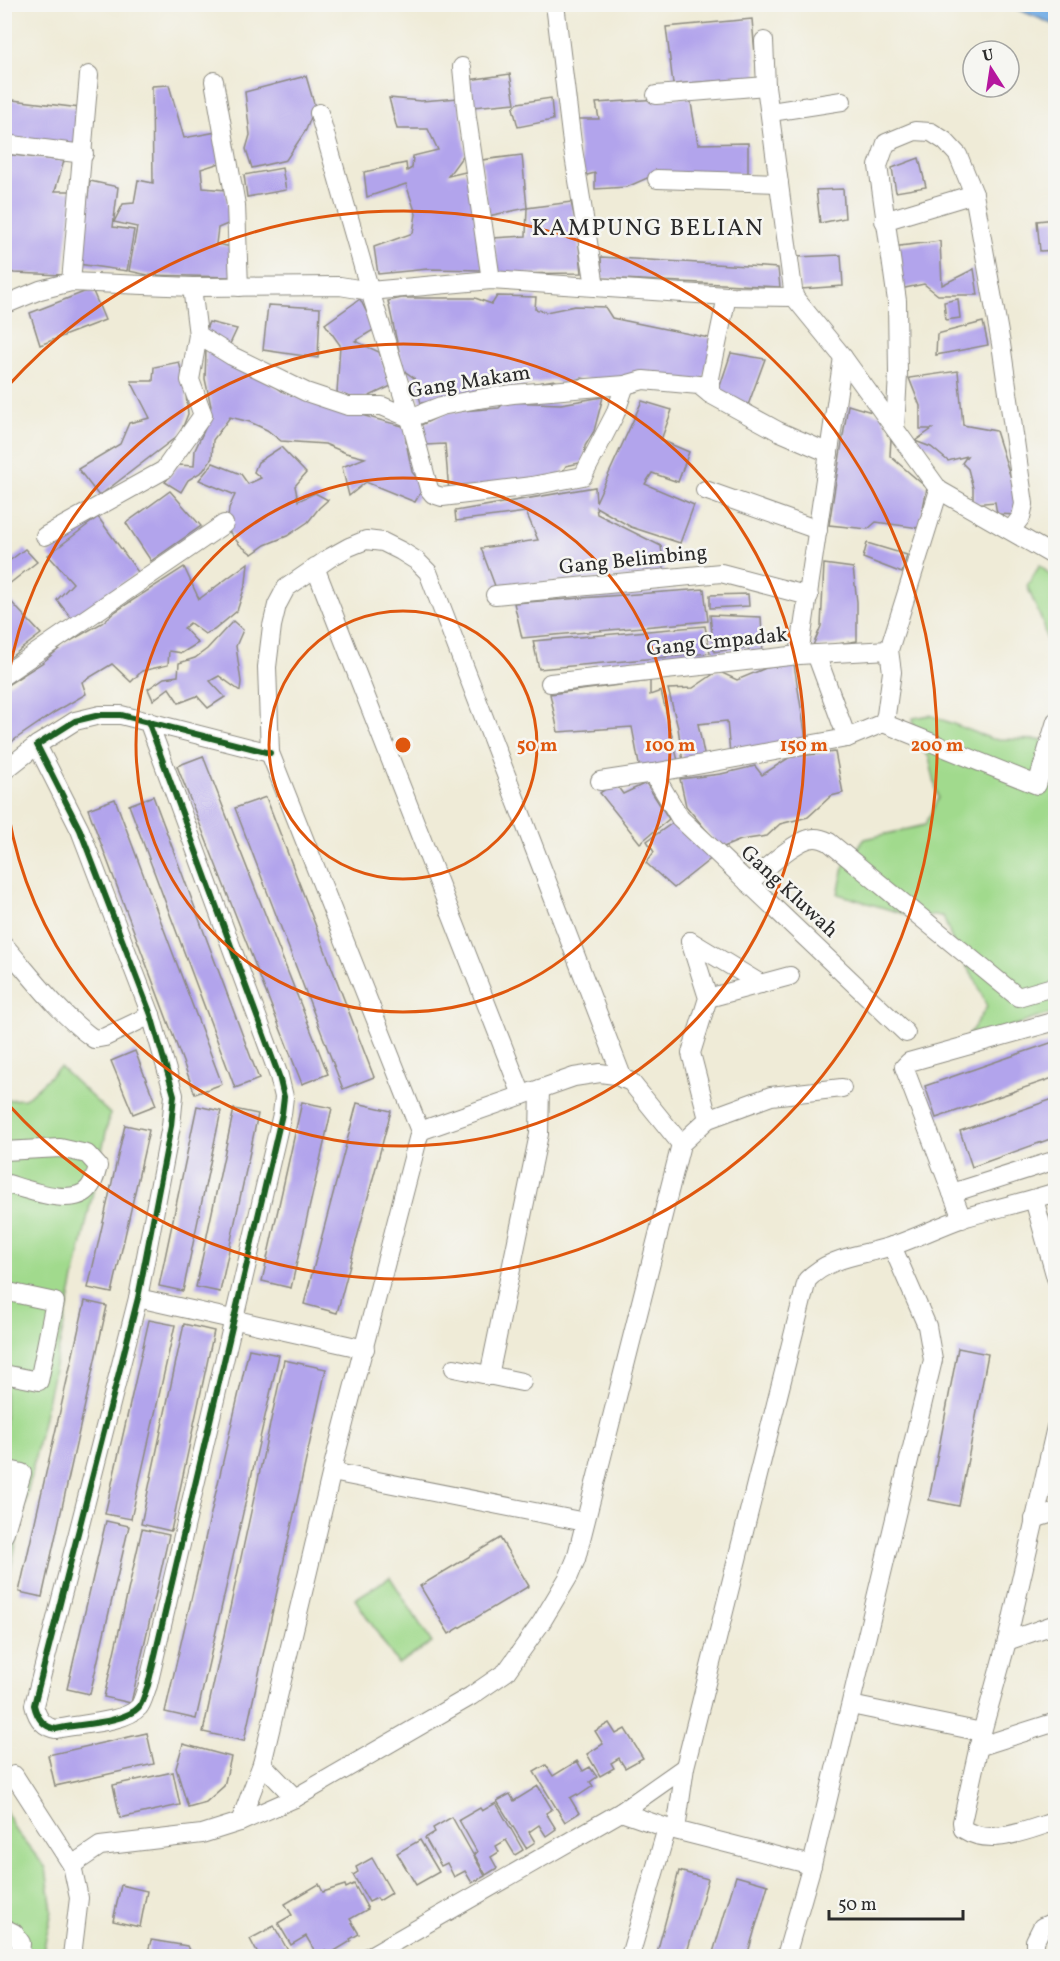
<svg xmlns="http://www.w3.org/2000/svg" width="1060" height="1961" font-family="Vollkorn,serif">
	<style>
		.green { fill: #a1da8d; stroke: #66825c; stroke-width: 1.5 }
		.water { fill: #76afe6; stroke: #506d88; stroke-width: 1.5 }
		.building { fill: #b2a4ec }
		.lines { fill: none; stroke-linecap: round; stroke-linejoin: round }
		.minor-casing { stroke: #8d8b81; stroke-width: 20 }
		.minor { stroke: #fff; stroke-width: 18 }
		.cycleway-casing { stroke: #f6f6f2; stroke-width: 10 }
		.cycleway { stroke: #1b5e20; stroke-width: 6 }
		.ring { fill: none; stroke: #df570e; stroke-width: 3 }
		.labels { text-anchor: middle; stroke-width: 5; stroke-linejoin: round; paint-order: stroke }
		.street-label { font-size: 21px; fill: #2b2b2b; stroke: #f6f6f2 }
		.quarter-label { font-size: 24px; letter-spacing: 1.5px; fill: #2b2b2b; stroke: #f6f6f2 }
		.centre { fill: #df570e; stroke: #f6f6f2; stroke-width: 3 }
		.ring-label { font-size: 18px; text-anchor: middle; font-weight: bold; fill: #df570e; stroke: #f6f6f2; stroke-width: 5; stroke-linejoin: round; paint-order: stroke }
	</style>
	<rect width="100%" height="100%" fill="#f6f6f2"/>
	<filter id="ink" filterUnits="userSpaceOnUse"><feTurbulence type="fractalNoise" baseFrequency=".0167" numOctaves="2"/><feDisplacementMap in="SourceGraphic" scale="12" xChannelSelector="R" yChannelSelector="G"/><feConvolveMatrix kernelMatrix="1 2 1 2 8 2 1 2 1" color-interpolation-filters="sRGB"/></filter>
	<filter id="wash" filterUnits="userSpaceOnUse"><feTurbulence type="fractalNoise" baseFrequency=".008" numOctaves="4" result="noise"/><feDisplacementMap in="SourceGraphic" scale="24" xChannelSelector="R" yChannelSelector="G"/><feGaussianBlur stdDeviation="1.35" result="paint"/><feColorMatrix in="noise" values="0 0 0 0 0 0 0 0 0 0 0 0 0 0 0 0 0 1.4 0 .05"/><feComposite in="paint" operator="in"/></filter>
	<g filter="url(#wash)">
		<rect width="100%" height="100%" fill="#efebd7"/>
		<g class="green">
			<polygon points="1040,565 1055,580 1055,662 1049,651 1042,621 1027,586"/>
			<polygon points="930,715 992,739 1048,740 1055,730 1055,1012 964,1042 987,1007 976,981 955,948 943,916 907,915 838,894 845,862 865,839 925,825 938,798 929,757 915,744 913,718"/>
			<polygon points="60,1067 110,1114 5,1595 5,1100 25,1099"/>
			<polygon points="390,1577 432,1643 398,1664 355,1599"/>
			<polygon points="4,1807 14,1828 46,1868 52,1911 42,1956 5,1956"/>
		</g>
		<polygon class="water" points="1007,5 1055,5 1055,26 1055,25"/>
		<g id="blocks">
			<g class="building">
				<polygon points="752,19 757,78 673,84 666,27"/>
				<polygon points="510,74 515,103 473,107 469,80"/>
				<polygon points="306,76 315,107 306,130 286,160 252,168 246,149 250,135 245,92"/>
				<polygon points="169,85 184,138 217,132 220,163 201,169 203,188 226,190 230,223 218,228 216,244 232,247 233,277 148,275 129,271 137,227 114,222 123,204 134,203 138,180 153,183 152,86"/>
				<polygon points="690,97 698,144 748,143 748,174 654,175 627,187 595,189 595,173 583,176 575,119 599,119 596,103"/>
				<polygon points="389,98 421,101 459,98 465,153 448,176 465,172 470,182 484,270 428,269 378,274 374,247 413,233 416,214 406,184 367,197 364,172 406,163 407,171 412,168 413,156 438,150 428,129 397,129"/>
				<polygon points="551,98 553,120 518,127 513,108 518,103"/>
				<polygon points="4,99 80,108 78,147 4,139"/>
				<polygon points="4,154 64,161 55,191 73,191 63,275 14,273 4,269"/>
				<polygon points="522,155 527,208 488,216 482,160"/>
				<polygon points="919,158 926,187 896,192 892,168"/>
				<polygon points="282,168 286,190 247,197 244,175"/>
				<polygon points="90,181 118,187 113,227 134,230 127,271 78,264"/>
				<polygon points="843,189 845,218 820,223 816,190"/>
				<polygon points="571,202 577,228 582,273 499,274 493,238 526,236 527,208"/>
				<polygon points="1056,219 1056,250 1040,251 1037,221"/>
				<polygon points="940,241 942,285 974,269 978,295 938,295 924,284 900,289 892,247"/>
				<polygon points="841,255 843,286 801,289 797,257"/>
				<polygon points="601,257 778,268 780,287 602,278"/>
				<polygon points="92,289 105,320 40,345 30,313"/>
				<polygon points="497,296 536,297 535,309 546,312 575,306 605,307 612,318 714,339 703,381 598,382 582,378 561,384 554,380 421,403 414,378 403,370 388,301 402,298 475,298 492,304"/>
				<polygon points="360,299 375,329 355,341 379,352 391,386 361,400 337,393 340,345 325,324"/>
				<polygon points="958,299 960,318 946,320 944,302"/>
				<polygon points="268,305 320,308 318,358 263,350"/>
				<polygon points="209,322 237,329 229,346 204,334"/>
				<polygon points="983,322 988,345 936,355 937,334"/>
				<polygon points="206,350 258,374 281,391 307,400 329,405 348,415 361,415 406,427 406,442 412,472 424,487 415,502 366,482 349,496 342,467 365,458 346,453 325,444 281,441 267,430 250,422 230,417 213,440 212,458 203,471 188,480 181,492 165,482 179,465 194,466 195,450 207,424 211,406 205,379"/>
				<polygon points="731,353 765,359 747,408 718,392"/>
				<polygon points="179,362 185,385 188,414 180,434 99,496 78,469 120,444 129,423 150,418 131,381 153,381 154,367"/>
				<polygon points="958,371 963,425 996,431 1015,491 1018,515 997,514 995,502 973,504 973,488 968,469 962,463 967,456 948,461 931,447 915,441 932,429 920,429 920,406 909,378"/>
				<polygon points="603,397 594,431 585,446 584,462 566,466 560,476 449,492 445,444 425,445 421,425 448,412 499,408 505,402 561,404"/>
				<polygon points="642,401 672,410 661,440 689,452 678,482 652,473 645,484 694,505 680,543 631,527 596,507 597,514 661,546 665,575 495,586 481,548 538,540 526,512 456,521 455,511 595,487 596,502"/>
				<polygon points="848,405 882,415 891,438 890,456 927,488 919,528 876,522 868,529 829,525"/>
				<polygon points="281,447 306,473 295,486 298,501 315,493 328,500 319,508 308,522 287,536 265,545 252,554 240,545 227,529 229,508 235,495 199,480 213,463 241,474 248,484 261,478 254,472 258,462"/>
				<polygon points="170,491 201,526 151,561 126,523"/>
				<polygon points="98,517 138,572 72,619 57,600 73,583 48,555"/>
				<polygon points="867,543 907,555 902,573 863,558"/>
				<polygon points="25,549 37,562 4,588 4,565"/>
				<polygon points="248,563 246,583 237,611 214,630 205,634 190,623 184,628 198,643 182,653 169,651 168,665 142,671 131,682 112,664 82,682 86,694 55,712 14,740 4,750 4,687 42,663 65,644 102,623 116,611 184,567 199,599"/>
				<polygon points="824,564 853,568 857,602 857,641 812,648 821,626"/>
				<polygon points="704,589 708,621 522,638 514,603"/>
				<polygon points="4,594 41,634 4,662"/>
				<polygon points="748,594 749,606 710,608 710,595"/>
				<polygon points="710,615 761,617 763,654 749,655 748,647 714,652"/>
				<polygon points="233,621 243,630 236,646 241,682 240,691 219,676 210,681 225,697 208,708 197,696 179,703 169,688 153,700 148,689 164,678 178,676 179,663 195,658 207,649"/>
				<polygon points="705,626 710,653 539,669 533,641"/>
				<polygon points="794,664 806,739 730,754 727,721 698,724 705,759 683,762 678,728 668,689 693,688 718,671 737,680 766,668"/>
				<polygon points="650,681 650,695 661,691 679,765 641,775 632,727 558,732 550,694"/>
				<polygon points="835,752 843,793 831,796 808,817 780,824 767,836 741,840 721,848 686,806 680,779 721,774 755,766 762,775 790,757"/>
				<polygon points="203,756 328,1074 302,1084 177,766"/>
				<polygon points="615,783 623,794 646,783 669,819 640,843 600,793"/>
				<polygon points="153,796 259,1079 235,1088 129,805"/>
				<polygon points="266,797 374,1077 343,1089 235,808"/>
				<polygon points="115,799 222,1084 195,1094 88,809"/>
				<polygon points="674,822 713,857 674,888 646,863 654,852 647,841"/>
				<polygon points="1056,1041 1056,1077 936,1118 925,1086"/>
				<polygon points="135,1051 156,1105 133,1114 111,1061"/>
				<polygon points="1056,1098 1056,1137 972,1167 960,1131"/>
				<polygon points="302,1102 332,1108 291,1288 262,1281"/>
				<polygon points="357,1103 391,1111 337,1313 304,1304"/>
				<polygon points="197,1106 221,1111 183,1291 159,1286"/>
				<polygon points="234,1109 258,1114 220,1292 196,1287"/>
				<polygon points="125,1125 149,1130 112,1293 88,1288"/>
				<polygon points="85,1301 107,1306 42,1597 19,1592"/>
				<polygon points="149,1320 175,1325 131,1519 105,1514"/>
				<polygon points="184,1324 214,1331 171,1531 141,1524"/>
				<polygon points="958,1348 988,1354 959,1506 929,1500"/>
				<polygon points="249,1349 279,1355 196,1719 165,1712"/>
				<polygon points="284,1360 326,1369 244,1741 203,1732"/>
				<polygon points="106,1521 129,1526 90,1694 67,1689"/>
				<polygon points="142,1529 169,1535 131,1703 104,1697"/>
				<polygon points="500,1538 529,1586 449,1634 420,1586"/>
				<polygon points="609,1723 616,1734 625,1729 643,1758 625,1768 619,1758 611,1763 614,1768 600,1776 587,1754 603,1744 595,1731"/>
				<polygon points="147,1733 154,1764 55,1786 48,1755"/>
				<polygon points="183,1744 231,1757 224,1786 206,1802 188,1807 176,1768"/>
				<polygon points="577,1761 583,1771 590,1767 597,1777 590,1782 593,1786 578,1796 577,1794 570,1798 579,1813 565,1822 534,1772 546,1765 553,1776"/>
				<polygon points="173,1772 180,1805 120,1818 113,1785"/>
				<polygon points="538,1786 552,1809 546,1813 556,1829 546,1836 539,1825 529,1832 535,1842 526,1848 497,1801 510,1794 514,1801"/>
				<polygon points="496,1803 523,1850 515,1855 506,1840 496,1846 499,1852 491,1857 497,1868 486,1875 474,1854 477,1852 459,1820 480,1808 482,1811"/>
				<polygon points="452,1817 485,1876 472,1883 465,1871 454,1877 447,1863 441,1866 425,1838 435,1832 433,1828"/>
				<polygon points="420,1840 439,1872 416,1885 397,1853"/>
				<polygon points="372,1858 392,1893 379,1901 377,1898 369,1902 353,1875 358,1872 356,1867"/>
				<polygon points="679,1871 708,1879 686,1956 656,1956"/>
				<polygon points="736,1876 768,1885 747,1956 712,1956"/>
				<polygon points="319,1884 323,1892 345,1885 346,1888 354,1884 368,1909 350,1919 359,1934 350,1939 351,1941 328,1955 325,1950 317,1955 306,1936 291,1945 278,1923 292,1915 285,1904"/>
				<polygon points="121,1885 147,1891 140,1927 113,1921"/>
				<polygon points="274,1926 291,1956 259,1956 250,1939"/>
				<polygon points="151,1940 187,1946 189,1950 200,1953 200,1956 147,1956"/>
			</g>
		</g>
	</g>
	<g filter="url(#ink)">
		<use href="#blocks" fill-opacity="0" stroke="#8d8b81" stroke-width="1.5"/>
		<g class="lines">
			<defs>
				<g id="minor">
					<polyline points="555,4 572,143 595,286"/>
					<polyline points="764,41 766,86 794,297"/>
					<polyline points="462,67 467,118 491,280"/>
					<polyline points="214,81 236,205 239,287"/>
					<polyline points="656,95 766,86"/>
					<polyline points="771,112 842,101"/>
					<polyline points="319,113 370,291 410,418 429,489 433,494 442,497 532,486 583,476 615,414 625,385"/>
					<polyline points="4,144 84,154"/>
					<polyline points="657,179 779,183"/>
					<polyline points="884,221 974,194"/>
					<polyline points="71,282 89,75"/>
					<polyline points="192,287 198,335 232,356 306,392 348,406 382,406 410,418 441,406 478,399 513,394 625,385 643,380 699,385 710,394 710,378 727,296"/>
					<polyline points="4,305 40,290 71,282 192,287 340,286 370,291 491,280 727,296 794,297 843,357 939,490 1056,557"/>
					<polyline points="710,394 778,431 829,453"/>
					<polyline points="895,429 898,374 897,301 878,166 886,143 915,131 931,132 945,141 958,155 974,194 1001,344 1024,504 1021,517 1011,530"/>
					<polyline points="705,490 818,530"/>
					<polyline points="45,536 164,470 203,415 190,380 198,335"/>
					<polyline points="315,567 522,1095"/>
					<polyline points="495,595 721,573 809,596"/>
					<polyline points="816,654 847,738"/>
					<polyline points="799,655 843,357"/>
					<polyline points="4,675 224,524"/>
					<polyline points="550,683 799,655 889,650"/>
					<path d="M 148,721 L 279,1076 L 284,1097 L 282,1114 L 148,1685 C 145,1692 143,1702 139,1707 C 125,1723 77,1724 56,1729 C 43,1727 37,1718 34,1705 L 138,1298 L 171,1126 L 174,1095 L 151,1015 L 80,830 L 37,745 L 75,721 L 100,715 L 121,715 L 270,753"/>
					<polyline points="883,723 1037,785 1056,721"/>
					<polyline points="4,771 37,745"/>
					<polyline points="653,773 680,818 906,1033"/>
					<polyline points="600,781 653,773 847,738 883,723 886,715 892,672 889,650 939,490"/>
					<path d="M 748,883 C 764,871 796,838 815,838 C 820,838 825,840 829,842 L 1018,997 L 1056,986"/>
					<polyline points="690,941 708,998 691,1053 708,1119"/>
					<polyline points="690,941 761,984"/>
					<path d="M 4,945 C 32,977 59,1014 94,1039 L 105,1037 L 151,1015"/>
					<polyline points="708,998 790,976"/>
					<polyline points="420,1131 574,1077 600,1073 615,1075 631,1082 681,1144"/>
					<path d="M 4,1151 L 60,1148 L 87,1154 L 98,1166 C 96,1174 94,1182 89,1188 C 73,1208 26,1189 4,1183"/>
					<polyline points="952,1193 1056,1160"/>
					<polyline points="1034,1199 1056,1278"/>
					<polyline points="962,1219 904,1067 909,1062 1056,1021"/>
					<polyline points="4,1291 55,1302 39,1381 4,1374"/>
					<polyline points="138,1298 365,1349"/>
					<polyline points="454,1368 522,1382"/>
					<polyline points="489,1376 539,1134 540,1089"/>
					<path d="M 1056,1427 L 1007,1641 L 982,1732 L 962,1822 L 963,1829 C 991,1847 1027,1830 1056,1821"/>
					<polyline points="4,1469 22,1473 4,1535"/>
					<polyline points="332,1472 585,1522"/>
					<polyline points="1034,1519 1056,1512"/>
					<polyline points="1007,1641 1056,1624"/>
					<polyline points="851,1705 982,1732"/>
					<polyline points="978,1747 1056,1722"/>
					<polyline points="262,1764 295,1798"/>
					<polyline points="14,1775 72,1865 79,1898 72,1956"/>
					<polyline points="621,1812 667,1828 812,1865"/>
					<polyline points="240,1822 262,1764 334,1462 420,1131 270,753 267,667 272,626 277,605 286,588 331,557 349,547 366,540 383,542 401,551 417,561 428,572 623,1079"/>
					<path d="M 676,1830 L 685,1767 L 807,1280 C 831,1255 864,1256 895,1245 C 918,1237 940,1226 963,1218 C 993,1209 1025,1202 1056,1192"/>
					<polyline points="72,1865 100,1846 202,1834 240,1822 295,1798 471,1696 506,1672 541,1623 569,1576 576,1559 681,1144 708,1119 771,1096 842,1088"/>
					<polyline points="4,1928 14,1933 21,1943 20,1956"/>
					<polyline points="370,1956 621,1812 685,1767"/>
					<polyline points="630,1956 667,1828"/>
					<polyline points="786,1956 812,1865 933,1360 927,1326 892,1246"/>
					<polyline points="1035,1956 1035,1941 1042,1927 1056,1921"/>
				</g>
			</defs>
			<use href="#minor" class="minor-casing"/>
			<use href="#minor" class="minor"/>
			<defs>
				<path id="cycleway" d="M 148,721 L 279,1076 L 284,1097 L 282,1114 L 148,1685 C 145,1692 143,1702 139,1707 C 125,1723 77,1724 56,1729 C 43,1727 37,1718 34,1705 L 138,1298 L 171,1126 L 174,1095 L 151,1015 L 80,830 L 37,745 L 75,721 L 100,715 L 121,715 L 270,753"/>
			</defs>
			<use href="#cycleway" class="cycleway-casing"/>
			<use href="#cycleway" class="cycleway"/>
		</g>
	</g>
	<g class="ring">
		<circle cx="403" cy="745" r="134"/>
		<circle cx="403" cy="745" r="267"/>
		<path d="M5 700A401 401 0 1 1 5 790"/>
		<path d="M6 388A534 534 0 1 1 6 1102"/>
	</g>
	<g class="labels">
		<g class="street-label">
			<text transform="translate(469 381) rotate(-9)" y="7">Gang Makam</text>
			<text transform="translate(633 559) rotate(-6)" y="7">Gang Belimbing</text>
			<text transform="translate(717 641) rotate(-6)" y="7">Gang Cmpadak</text>
			<text transform="translate(790 891) rotate(43)" y="7">Gang Kluwah</text>
		</g>
		<g class="quarter-label">
			<text x="648" y="235">KAMPUNG BELIAN</text>
		</g>
	</g>
	<circle cx="403" cy="745" r="9" class="centre"/>
	<g class="ring-label">
		<text x="537" y="751">50 m</text>
		<text x="670" y="751">100 m</text>
		<text x="804" y="751">150 m</text>
		<text x="937" y="751">200 m</text>
	</g>
	<rect width="1060" height="1961" fill="none" stroke="#f6f6f2" stroke-width="24"/>
	<g transform="translate(991 69) rotate(348)"><circle r="28" fill="#f6f6f2" stroke="#a5a5a2" stroke-width="1.5"/>
	<path d="M0-4.5L10 22L0 15L-10 22Z" fill="#b5179e"/>
	<text y="-9" font-size="16" font-weight="bold" text-anchor="middle" fill="#2b2b2b">U</text>
	</g>
	<path d="M829 1910v9h134v-9" fill="none" stroke="#2b2b2b" stroke-width="3"/>
	<text x="838" y="1910" font-size="18" fill="#2b2b2b" stroke="#f6f6f2" stroke-width="4.5" paint-order="stroke">50 m</text>
</svg>
